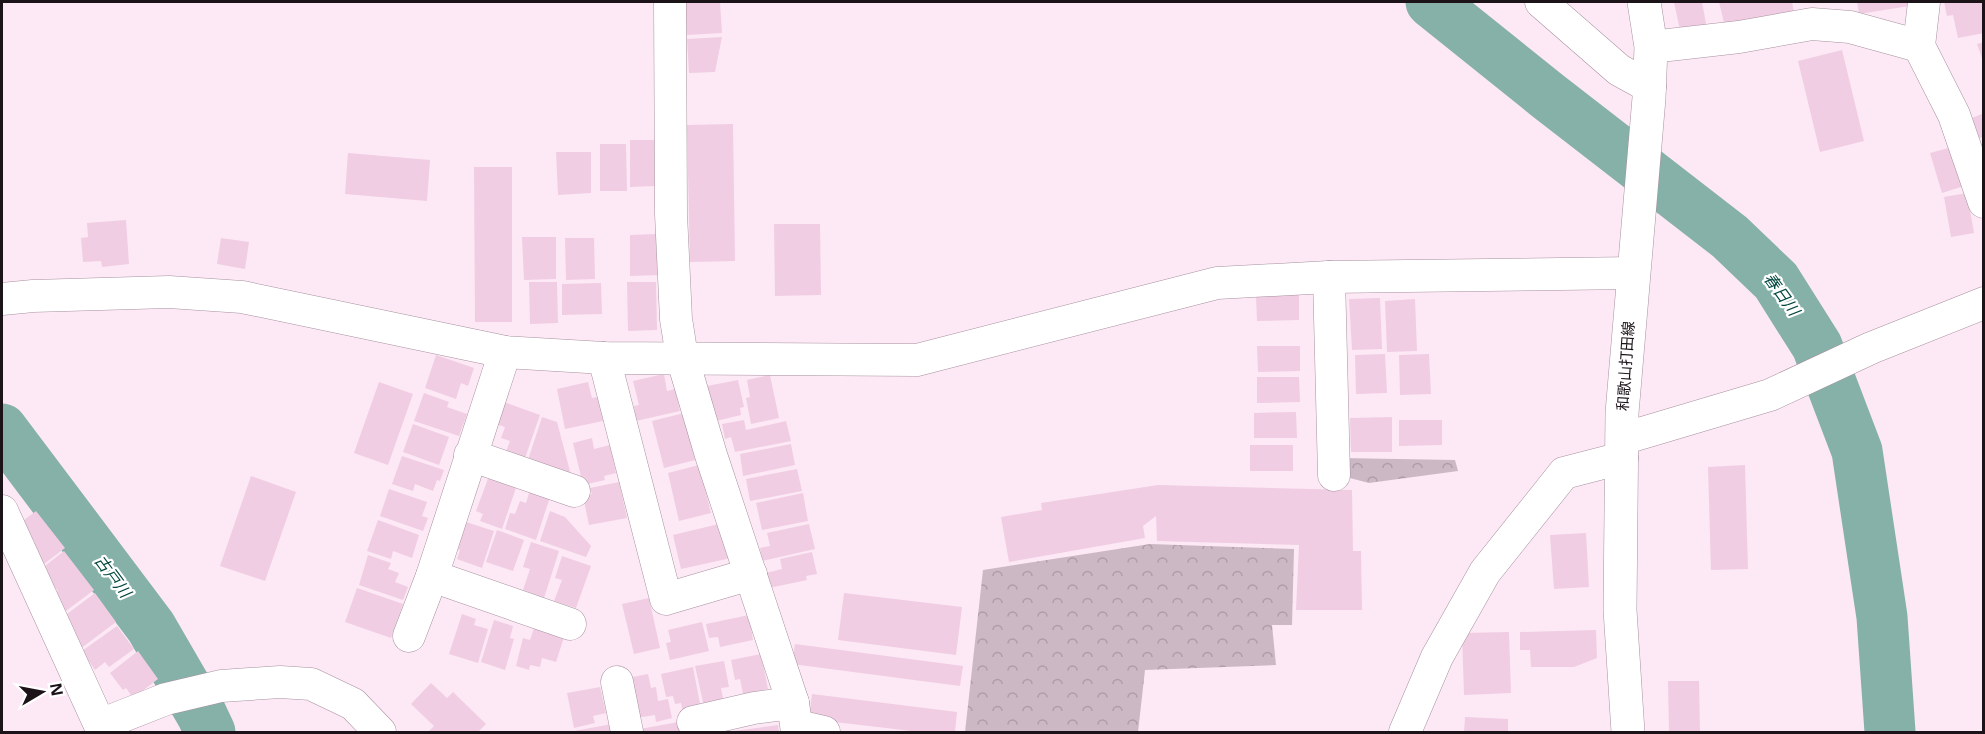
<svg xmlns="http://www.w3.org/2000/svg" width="1985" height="734" font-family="'Open Sans','Noto Sans JP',sans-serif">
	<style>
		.park { fill: url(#park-crowns) }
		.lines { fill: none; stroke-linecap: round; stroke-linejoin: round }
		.river { stroke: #85b1a9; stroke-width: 51 }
		.building { fill: #f0cde3 }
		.minor-casing { stroke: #a7919e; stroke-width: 33 }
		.primary-casing { stroke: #a7919e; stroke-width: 34 }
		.minor { stroke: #fff; stroke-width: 32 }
		.primary { stroke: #fff; stroke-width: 33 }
		.labels { text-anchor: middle; stroke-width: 4.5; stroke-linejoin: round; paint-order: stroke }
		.street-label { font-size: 15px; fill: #1b1318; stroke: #fff }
		.water-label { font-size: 16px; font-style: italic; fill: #02473f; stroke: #fff }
	</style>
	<defs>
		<pattern id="park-crowns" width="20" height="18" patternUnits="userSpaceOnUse" patternTransform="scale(1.5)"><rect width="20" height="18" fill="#ccb7c4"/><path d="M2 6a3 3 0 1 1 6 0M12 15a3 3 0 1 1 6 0" fill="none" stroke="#af9ca8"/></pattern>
	</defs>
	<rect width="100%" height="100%" fill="#fde9f5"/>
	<g class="park">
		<polygon points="1341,458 1455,460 1458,471 1369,483 1342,476"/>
		<polygon points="1150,544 1294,549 1292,625 1272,625 1276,665 1145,670 1138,732 965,732 983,570"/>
	</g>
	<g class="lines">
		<g class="river">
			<polyline points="1431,2 1548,96 1730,237 1776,281 1817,346 1857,451 1882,617 1890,732"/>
			<polyline points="2,429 151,627 202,715 210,732"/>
		</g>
	</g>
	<g class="building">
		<polygon points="685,2 720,2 722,33 687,35"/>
		<polygon points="1674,2 1702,2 1707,29 1681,35"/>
		<polygon points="1719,2 1792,2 1794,13 1725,27"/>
		<polygon points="1857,2 1915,2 1916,5 1859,14"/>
		<polygon points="1944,2 1984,2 1984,33 1958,38 1953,15 1947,16"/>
		<polygon points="722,37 715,72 689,73 687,39"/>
		<polygon points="1984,42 1984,61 1983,61 1977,44"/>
		<polygon points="1842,50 1864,141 1820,152 1798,61"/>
		<polygon points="1984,113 1984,137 1979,138 1972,118"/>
		<polygon points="733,124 735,261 690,262 687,125"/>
		<polygon points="630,140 656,140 656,186 630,187"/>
		<polygon points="600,144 626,144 627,191 600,191"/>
		<polygon points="1952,147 1964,186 1942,193 1930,153"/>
		<polygon points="556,152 591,152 591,193 558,195"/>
		<polygon points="348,153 430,160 427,201 345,194"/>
		<polygon points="474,167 512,167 512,322 475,322"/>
		<polygon points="1967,193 1974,233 1951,237 1944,197"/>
		<polygon points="126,220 129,264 102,267 101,261 83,262 81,238 88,237 87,223"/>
		<polygon points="774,224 820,224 821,295 775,296"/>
		<polygon points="658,234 659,275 630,276 630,235"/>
		<polygon points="522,237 556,237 556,279 524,280"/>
		<polygon points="221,238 249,242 245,269 217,264"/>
		<polygon points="565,238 594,238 595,279 566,280"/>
		<polygon points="529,282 557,282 558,323 530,324"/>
		<polygon points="627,282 656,282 657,330 628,331"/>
		<polygon points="601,283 602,314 562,315 562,284"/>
		<polygon points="1299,294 1299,320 1257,321 1256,295"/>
		<polygon points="1380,298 1382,349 1352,350 1349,299"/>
		<polygon points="1415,299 1417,351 1387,352 1385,301"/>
		<polygon points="1257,346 1300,346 1300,371 1258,372"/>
		<polygon points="1385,354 1387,393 1356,394 1355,355"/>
		<polygon points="1429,354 1431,394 1400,395 1399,355"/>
		<polygon points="436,355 474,368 468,386 461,383 456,399 425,388"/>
		<polygon points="664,374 667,391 675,389 680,411 636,421 634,406 639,405 633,381"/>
		<polygon points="770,375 779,418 751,424 746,398 750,397 747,380"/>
		<polygon points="1257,377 1299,377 1300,402 1257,403"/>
		<polygon points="738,380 744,407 740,408 741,415 716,421 707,386"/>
		<polygon points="379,382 413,394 388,465 354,453"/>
		<polygon points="588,382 592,398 598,397 603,421 565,429 557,389"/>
		<polygon points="424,393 449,402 447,407 467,414 459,436 414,421"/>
		<polygon points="504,402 540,415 525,458 506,452 510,441 501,438 505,427 496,424"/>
		<polygon points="1296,412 1297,438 1254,438 1254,413"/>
		<polygon points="684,413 695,460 664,468 652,421"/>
		<polygon points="542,417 557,422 571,475 528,460"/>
		<polygon points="1392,417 1392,452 1351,452 1350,418"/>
		<polygon points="744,420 746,430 786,421 791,441 735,452 731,437 725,439 722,424"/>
		<polygon points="1399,420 1442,420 1442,445 1399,446"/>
		<polygon points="413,424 449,437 439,465 403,452"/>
		<polygon points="592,438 594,449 610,445 616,473 604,476 605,480 583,485 573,443"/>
		<polygon points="791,444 795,465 743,476 740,454"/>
		<rect x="1250" y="445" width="43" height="26"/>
		<polygon points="402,456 444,470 440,481 437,480 433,491 415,484 413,491 392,484"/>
		<polygon points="699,465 711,513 679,521 668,473"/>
		<polygon points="1745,465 1748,569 1711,570 1708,467"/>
		<polygon points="797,469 802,491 750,501 746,479"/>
		<polygon points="251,476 296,492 265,581 220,566"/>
		<polygon points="489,476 517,485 502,529 480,521 483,514 476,511"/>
		<polygon points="619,482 627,518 589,525 583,496 592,494 590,488"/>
		<polygon points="1158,485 1352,490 1353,551 1361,551 1362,610 1296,610 1299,545 1157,541 1156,516 1143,526 1145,538 1009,562 1001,517 1042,510 1041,503"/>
		<polygon points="389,489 427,502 422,516 428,518 423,531 380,516"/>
		<polygon points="530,490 550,497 536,540 505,529 510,513 515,514 520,501 526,503"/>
		<polygon points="803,493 808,521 762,530 756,503"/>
		<polygon points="36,511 65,548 44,564 30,546 35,542 20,523"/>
		<polygon points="550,511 565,517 591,546 586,557 540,541"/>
		<polygon points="378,520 419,535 412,558 393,551 391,559 367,551"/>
		<polygon points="463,521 494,531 482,568 457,559 460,550 454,548"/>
		<polygon points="723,523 731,558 681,569 673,535"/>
		<polygon points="809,524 815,549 762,561 760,548 770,546 767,533"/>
		<polygon points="497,530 524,540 513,571 486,562"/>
		<polygon points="1586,533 1589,587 1554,589 1550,535"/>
		<polygon points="531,542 559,551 544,598 523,590 530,569 523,567"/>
		<polygon points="64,551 94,590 66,611 53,594 58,591 41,569"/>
		<polygon points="812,552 817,574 806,576 807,580 769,588 766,573 782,569 780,559"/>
		<polygon points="368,555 391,563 388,569 399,573 395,582 408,587 403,600 359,585"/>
		<polygon points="562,556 591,566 576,608 554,601 562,580 555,578"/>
		<polygon points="357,588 403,604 391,638 345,622"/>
		<polygon points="95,593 116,622 80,649 75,641 78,638 63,617"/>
		<polygon points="844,593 962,607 956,655 838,640"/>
		<polygon points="649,598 660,648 634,654 622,604"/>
		<polygon points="462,614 476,619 474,625 488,629 478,663 449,654"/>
		<polygon points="749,615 753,640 720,647 718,637 709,638 706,624"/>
		<polygon points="494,620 513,626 510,638 514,639 505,670 481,662"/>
		<polygon points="702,622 709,651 670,660 666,643 671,642 668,630"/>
		<polygon points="117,626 134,649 109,667 105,662 95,670 82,651"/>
		<polygon points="534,628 564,637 556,662 542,658 540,667 530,665 529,670 516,666 523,638 530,640"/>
		<polygon points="1596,630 1597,658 1574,667 1531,667 1530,650 1520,650 1520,632"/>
		<polygon points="1509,632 1511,693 1464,695 1462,633"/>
		<polygon points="795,644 963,666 960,686 792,664"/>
		<polygon points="138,651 158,679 133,698 126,688 123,690 110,673"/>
		<polygon points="761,654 768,689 743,694 740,679 735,680 731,660"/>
		<polygon points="724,661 729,687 721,688 724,703 704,707 695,666"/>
		<polygon points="693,667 701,709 683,713 681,703 675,704 673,696 666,697 661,674"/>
		<polygon points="648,674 651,688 656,687 658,701 668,699 672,718 656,722 655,715 636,718 628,678"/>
		<polygon points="1668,681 1699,681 1700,732 1669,732"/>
		<polygon points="431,683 447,698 453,692 486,724 478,732 428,732 434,726 411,704"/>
		<polygon points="600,687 606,713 593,716 595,723 574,728 567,693"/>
		<polygon points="812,694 957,712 955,732 920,732 809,719"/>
		<polygon points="1465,717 1508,719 1508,732 1464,732"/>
		<polygon points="684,721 686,732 641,732 640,729"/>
		<polygon points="612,724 613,732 574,732 574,731"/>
		<polygon points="778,725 779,732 734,732 734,731"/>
	</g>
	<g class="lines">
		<defs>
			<g id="minor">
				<polyline points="670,2 671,214 676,319 682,357 711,455 793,703 797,732"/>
				<polyline points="1541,2 1619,70 1650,87"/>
				<polyline points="1924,2 1919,46 1954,115 1984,202"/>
				<polyline points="1651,47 1739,37 1812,24 1850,27 1919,46"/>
				<polyline points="1329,277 1334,475"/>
				<polyline points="2,299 33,296 169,292 242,297 505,352 604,358 917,360 1217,283 1329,277 1634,273"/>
				<polyline points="604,358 666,599 751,574"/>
				<polyline points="1622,439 1770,395 1871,348 1984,303"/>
				<polyline points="470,455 574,491"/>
				<polyline points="2,511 103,732"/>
				<polyline points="432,576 570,624"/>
				<polyline points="409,636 432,576 505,352"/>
				<polyline points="617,682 627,732"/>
				<polyline points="693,722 754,708 793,703"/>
				<polyline points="100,725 166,699 221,686 280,682 311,684 353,704 380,732"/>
				<polyline points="798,726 824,732"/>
				<polyline points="1405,732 1437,657 1485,572 1564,473 1622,458"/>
			</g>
			<polyline id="primary" points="1628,732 1620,610 1622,413 1649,98 1651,47 1644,2"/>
		</defs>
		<use href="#minor" class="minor-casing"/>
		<use href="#primary" class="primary-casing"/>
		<use href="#minor" class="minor"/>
		<use href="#primary" class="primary"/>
	</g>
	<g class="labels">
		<g class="street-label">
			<text transform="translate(1626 366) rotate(-86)" y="5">和歌山打田線</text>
		</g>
		<g class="water-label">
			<text transform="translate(1782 294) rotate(54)" y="6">春日川</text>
			<text transform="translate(113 576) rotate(53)" y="6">古戸川</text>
		</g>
	</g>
	<rect width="1985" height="734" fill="none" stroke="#1b1318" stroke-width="6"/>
	<g transform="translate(42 692) rotate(80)" stroke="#ffffff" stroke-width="4.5" paint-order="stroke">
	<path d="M0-4.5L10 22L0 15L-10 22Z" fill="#1b1318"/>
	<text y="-9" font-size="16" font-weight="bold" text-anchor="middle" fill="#1b1318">N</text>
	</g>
</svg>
